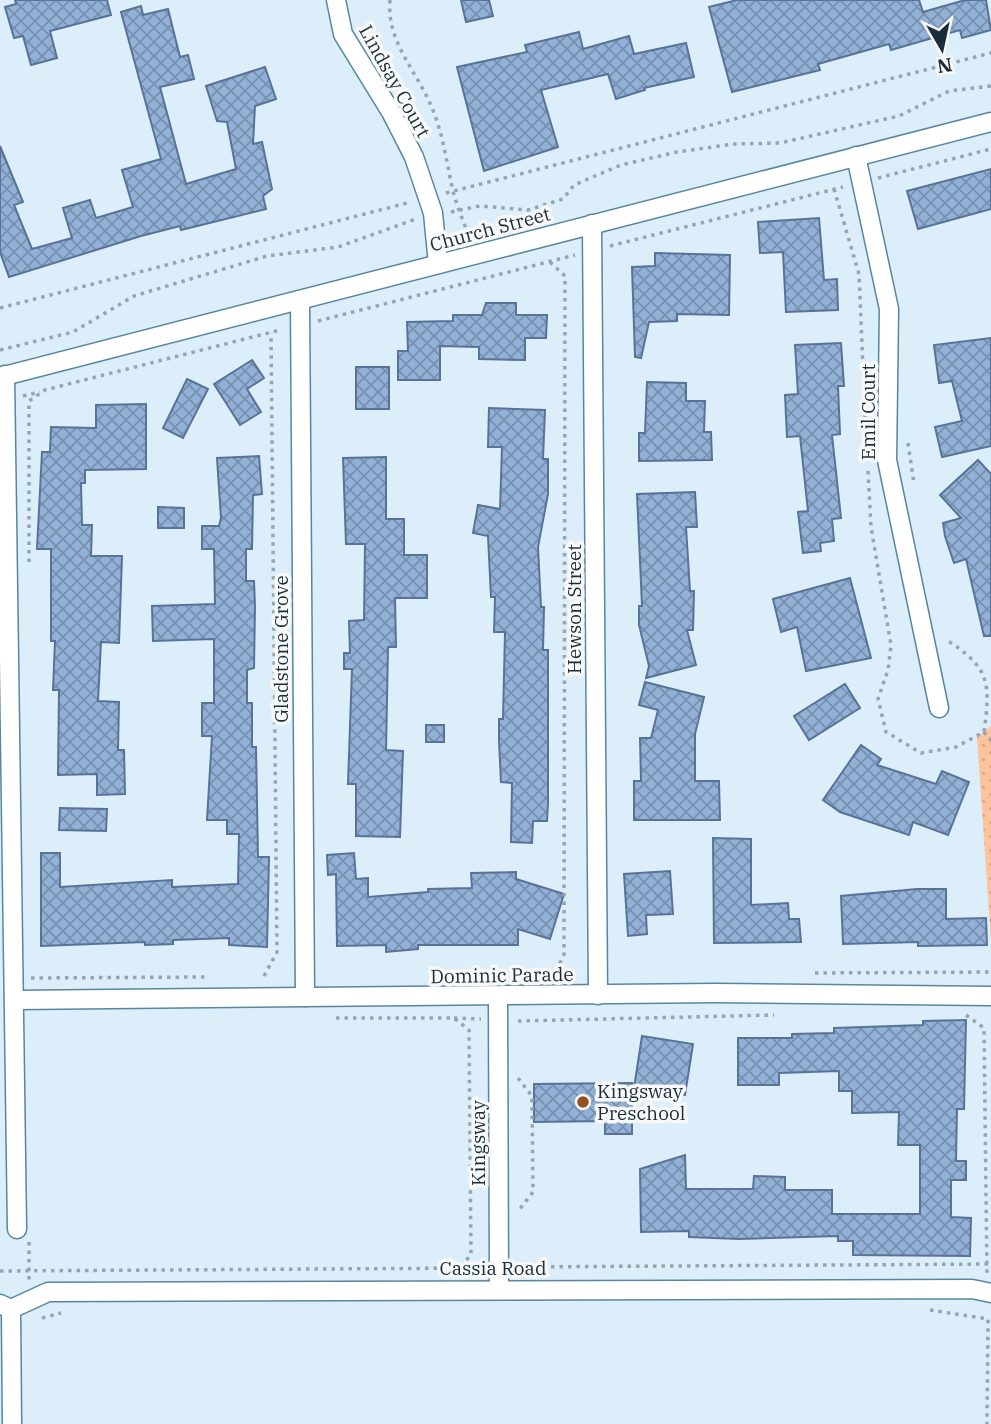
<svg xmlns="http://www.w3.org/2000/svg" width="991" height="1424" font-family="'IBM Plex Serif',serif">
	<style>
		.grass { fill: url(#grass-dots) }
		.building { fill: url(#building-cross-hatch); stroke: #577397; stroke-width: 2 }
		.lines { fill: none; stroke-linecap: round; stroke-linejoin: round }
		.street-casing { stroke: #5886a0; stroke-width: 21 }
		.path { stroke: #93a6b2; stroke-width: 3.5; stroke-dasharray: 3.5 5; stroke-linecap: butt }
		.street { stroke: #fff; stroke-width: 18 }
		.poi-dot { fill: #92511d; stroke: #f8f8f8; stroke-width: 2.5 }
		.labels { text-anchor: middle; stroke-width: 7; stroke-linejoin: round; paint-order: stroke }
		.street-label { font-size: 19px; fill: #1a2e39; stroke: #f8f8f8 }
		.poi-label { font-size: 19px; fill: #1a2e39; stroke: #f8f8f8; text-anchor: start }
	</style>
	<defs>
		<pattern id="grass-dots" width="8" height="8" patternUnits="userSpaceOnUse" patternTransform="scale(1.75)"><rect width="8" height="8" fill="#fdc39d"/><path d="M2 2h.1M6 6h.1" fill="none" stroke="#d8a888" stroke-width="1.8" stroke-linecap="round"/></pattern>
		<pattern id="building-cross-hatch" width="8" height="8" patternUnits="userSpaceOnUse" patternTransform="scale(1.75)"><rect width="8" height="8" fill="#93b0d7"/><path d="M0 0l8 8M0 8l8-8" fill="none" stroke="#7790af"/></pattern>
	</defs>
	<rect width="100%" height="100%" fill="#dbeefa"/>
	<polygon class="grass" points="991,726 991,941 977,737"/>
	<g class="building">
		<polygon points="15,0 107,0 111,15 50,31 57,58 31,65 23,36 14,38 5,7 16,4"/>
		<polygon points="461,0 489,0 493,16 466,22"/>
		<polygon points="737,0 919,0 923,12 965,0 986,0 991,30 962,38 960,30 891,50 889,44 818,64 820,70 732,92 709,7"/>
		<polygon points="141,6 143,15 168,9 180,57 188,55 194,79 160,87 186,184 236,169 227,122 217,121 206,86 265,67 276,99 255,106 253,144 262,142 272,189 263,196 266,209 181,230 180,226 141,236 9,277 0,252 0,146 23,202 14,205 32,249 72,238 63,208 90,200 96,218 133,207 122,170 161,159 121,12"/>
		<polygon points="579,32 583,49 629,36 634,54 686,43 694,77 644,88 645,90 616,99 608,74 541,90 558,147 484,171 457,67 527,52 525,45"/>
		<polygon points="991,169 991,209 918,229 907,191"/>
		<polygon points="819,218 824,280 837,279 838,310 786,312 783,252 760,253 758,222"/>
		<polygon points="655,253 730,255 729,315 677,314 677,321 649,322 641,358 635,357 632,267 655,266"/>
		<polygon points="486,303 516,303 516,315 547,315 546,338 525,338 525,360 479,359 479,347 440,346 440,380 398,380 398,351 408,351 407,322 453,321 453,315 482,315"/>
		<polygon points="991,338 991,446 942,457 935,427 962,421 952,381 939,383 934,345"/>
		<polygon points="841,343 844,386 838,386 840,434 832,435 841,518 832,519 834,541 820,543 821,551 803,553 798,512 808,511 800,436 787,437 785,395 798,394 795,345"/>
		<polygon points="252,360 264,378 247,389 261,412 240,425 214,384"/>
		<rect x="356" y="367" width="33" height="42"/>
		<polygon points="187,379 208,389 183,438 163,428"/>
		<polygon points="647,382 686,383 686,401 705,401 704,432 711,432 712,460 639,461 639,433 645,433"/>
		<polygon points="146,404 146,469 85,470 85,483 81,483 82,525 92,525 91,556 122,556 119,643 101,642 98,701 119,702 118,750 124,750 125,794 97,795 97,774 58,775 59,690 53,690 55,641 51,641 51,549 37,549 42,452 50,452 51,427 96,428 96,405"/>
		<polygon points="489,408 545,410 543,459 548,459 548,494 538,547 541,607 544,607 543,650 548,650 548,803 547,821 533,821 532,843 511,842 512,783 501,782 499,741 499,719 503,719 505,632 494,632 495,597 491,597 488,536 473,533 478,505 500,509 502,447 488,447"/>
		<polygon points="259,456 262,494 253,495 252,549 246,549 246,581 254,581 255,606 254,668 247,670 247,703 252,703 252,747 256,747 258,857 269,857 267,947 229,945 229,938 173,940 173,944 145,945 145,942 41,946 41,853 60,853 60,887 172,880 172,887 238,884 239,834 227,834 227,820 207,820 212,736 202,736 202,703 214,703 214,639 153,641 152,606 215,604 214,549 202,549 202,526 219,526 221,518 217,458"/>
		<polygon points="386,457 386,519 404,519 404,555 427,555 427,598 395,598 396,647 388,647 386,750 403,751 400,837 356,836 356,784 348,784 352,669 344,669 344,653 350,653 349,621 364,620 365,544 346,544 343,458"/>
		<polygon points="978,460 991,474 991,636 984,636 966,559 954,563 945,536 943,523 961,518 940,495"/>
		<polygon points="695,492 697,527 686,527 690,591 694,591 693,630 687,630 696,665 646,678 649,666 639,625 639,606 642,606 637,494"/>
		<polygon points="158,507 184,508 184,528 158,528"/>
		<polygon points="850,578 871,658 806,671 797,627 781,632 773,599"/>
		<polygon points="645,682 704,697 695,734 695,781 719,781 720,820 634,820 634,781 641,781 640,738 651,738 658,710 639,705"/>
		<polygon points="845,684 860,708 809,740 794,716"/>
		<rect x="426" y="725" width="18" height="17"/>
		<polygon points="861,745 881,759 877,765 936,784 942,771 969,782 948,835 913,822 909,835 840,812 823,800"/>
		<polygon points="60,808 107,809 106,831 59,830"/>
		<polygon points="713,838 751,839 751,905 788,903 789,919 799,919 801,942 714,943"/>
		<polygon points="354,853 356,879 368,878 368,897 428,892 428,889 472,888 471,873 516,872 516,879 564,894 550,939 518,929 518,945 418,945 418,949 386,952 386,945 337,946 336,874 328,875 327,855"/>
		<polygon points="670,871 673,914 646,915 647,934 628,936 624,874"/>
		<polygon points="917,889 946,889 946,919 986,918 987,945 918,946 918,942 843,944 841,896"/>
		<polygon points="966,1020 964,1109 957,1109 956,1161 966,1161 966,1180 951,1180 951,1217 971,1218 970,1256 853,1255 853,1241 838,1241 838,1236 739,1239 689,1237 689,1231 641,1232 640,1169 685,1155 686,1189 753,1189 754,1176 785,1177 785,1190 832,1190 832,1214 920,1214 920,1145 898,1145 899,1112 852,1113 852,1091 839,1091 839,1071 779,1073 779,1085 738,1085 738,1038 792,1038 792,1034 834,1033 834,1028 923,1025 923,1021"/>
		<polygon points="642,1036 693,1044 685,1095 634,1088"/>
		<polygon points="632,1083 632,1134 605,1134 605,1121 534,1122 534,1084"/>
	</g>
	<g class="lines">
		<defs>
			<g id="street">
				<polyline points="336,0 343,34 391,112 414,157 433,213 438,264"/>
				<polyline points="856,156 889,309 887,460 939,708"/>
				<polyline points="592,224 598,995"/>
				<polyline points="300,301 305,997"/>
				<polyline points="5,375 17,1229"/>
				<polyline points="0,377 991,122"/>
				<polyline points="498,997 499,1289"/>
				<polyline points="14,1000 716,993 991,996"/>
				<polyline points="0,1304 11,1309 48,1292 972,1289 991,1293"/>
				<polyline points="11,1309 12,1424"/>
			</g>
		</defs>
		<use href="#street" class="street-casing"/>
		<g class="path">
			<path d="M 390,0 C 386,44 420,74 434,113 C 444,139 447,165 453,191 C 457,207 464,222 469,237"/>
			<polyline points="878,178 991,149"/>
			<polyline points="834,189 859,274 866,439"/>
			<polyline points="446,193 991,53"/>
			<polyline points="451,212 480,206 528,210 563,199 574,185 621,165 677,152 734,144 780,143 899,116 949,91 991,86"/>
			<polyline points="610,246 843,187"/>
			<polyline points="550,262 565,276 564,954 555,974"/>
			<polyline points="0,308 411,202"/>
			<polyline points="318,321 575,255"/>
			<polyline points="0,350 73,332 134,296 267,256 338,247 416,219"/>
			<polyline points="23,396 40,392"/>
			<polyline points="908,443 914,484"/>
			<path d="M 868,471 L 871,527 L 891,645 L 888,670 L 878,699 L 886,732 L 921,753 L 956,747 L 984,732 C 991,681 989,667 945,639"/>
			<polyline points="29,562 29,401 45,390 280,330"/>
			<polyline points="984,732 991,741"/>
			<polyline points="815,973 991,972"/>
			<polyline points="264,976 277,952 271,333"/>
			<polyline points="31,978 205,977"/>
			<polyline points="966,1015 984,1028 987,1274"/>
			<polyline points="336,1018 454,1018 469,1030 471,1255 459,1268"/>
			<polyline points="454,1018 481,1019"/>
			<polyline points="518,1021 774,1015"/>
			<polyline points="518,1078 532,1096 533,1192 519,1210"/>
			<polyline points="29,1242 29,1280"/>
			<polyline points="517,1267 991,1264"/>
			<polyline points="0,1271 481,1268"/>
			<polyline points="930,1310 988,1319 987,1424"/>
			<polyline points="42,1318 61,1313"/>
		</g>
		<use href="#street" class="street"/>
	</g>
	<circle class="poi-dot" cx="583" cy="1102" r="7"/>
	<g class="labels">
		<g class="street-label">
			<text transform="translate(395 81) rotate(61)" y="7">Lindsay Court</text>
			<text transform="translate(490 229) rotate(-15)" y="7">Church Street</text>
			<text transform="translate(868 412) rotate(-90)" y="7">Emil Court</text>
			<text transform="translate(574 609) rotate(-90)" y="7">Hewson Street</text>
			<text transform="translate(281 649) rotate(-90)" y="7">Gladstone Grove</text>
			<text transform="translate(502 975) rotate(-1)" y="7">Dominic Parade</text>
			<text transform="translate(478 1143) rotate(-90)" y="7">Kingsway</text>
			<text x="493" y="1275">Cassia Road</text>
		</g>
		<g class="poi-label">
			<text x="597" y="1098">Kingsway<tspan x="597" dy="22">Preschool</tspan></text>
		</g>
	</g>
	<g transform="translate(942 49) rotate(171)" stroke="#f8f8f8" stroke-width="5" paint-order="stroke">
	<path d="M0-5L12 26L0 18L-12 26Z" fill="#1a2e39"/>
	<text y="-10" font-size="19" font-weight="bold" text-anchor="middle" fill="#1a2e39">N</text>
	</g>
</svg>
